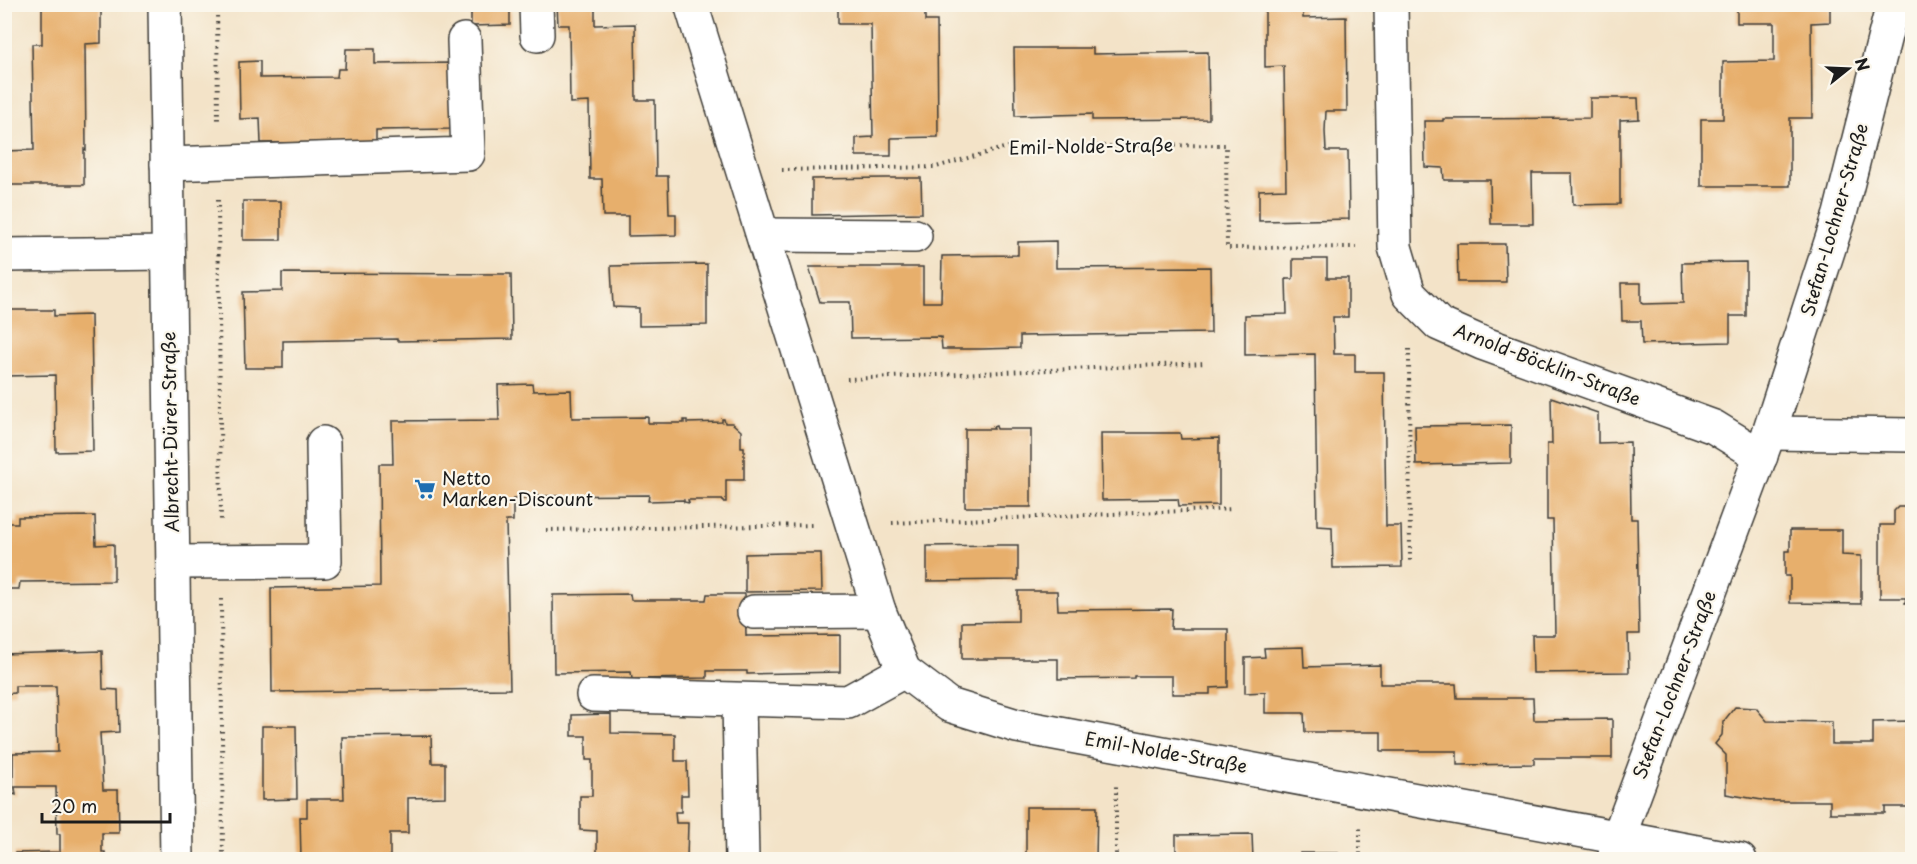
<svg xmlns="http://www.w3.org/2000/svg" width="1917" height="864" font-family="'Playpen Sans',sans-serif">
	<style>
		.building { fill: #e7af6c }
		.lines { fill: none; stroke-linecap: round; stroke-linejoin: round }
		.minor-casing { stroke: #3c3a36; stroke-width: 36 }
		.path { stroke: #3c3a36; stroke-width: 4; stroke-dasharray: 1.5 4.5; stroke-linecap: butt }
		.minor { stroke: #fff; stroke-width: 33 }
		.labels { text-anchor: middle; stroke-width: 4.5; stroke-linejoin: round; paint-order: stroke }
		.street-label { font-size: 18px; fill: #1c1c1c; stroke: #fbf7ec }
		.poi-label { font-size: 18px; fill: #1c1c1c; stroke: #fbf7ec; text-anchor: start }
	</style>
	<rect width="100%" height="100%" fill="#fbf7ec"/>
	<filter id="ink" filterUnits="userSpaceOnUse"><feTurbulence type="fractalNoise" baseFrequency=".0167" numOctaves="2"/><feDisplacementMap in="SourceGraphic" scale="12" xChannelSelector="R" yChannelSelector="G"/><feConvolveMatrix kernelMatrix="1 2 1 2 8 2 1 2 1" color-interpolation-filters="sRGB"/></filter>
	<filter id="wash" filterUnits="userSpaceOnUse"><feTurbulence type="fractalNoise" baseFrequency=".008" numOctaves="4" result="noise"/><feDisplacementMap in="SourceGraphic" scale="24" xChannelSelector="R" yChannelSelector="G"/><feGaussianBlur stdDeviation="1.35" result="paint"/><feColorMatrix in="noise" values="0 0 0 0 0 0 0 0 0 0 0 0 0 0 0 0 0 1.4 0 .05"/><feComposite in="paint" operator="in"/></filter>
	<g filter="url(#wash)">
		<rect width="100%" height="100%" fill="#f3e3c8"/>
		<g id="blocks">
			<g class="building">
				<polygon points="42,4 101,4 101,43 85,44 86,150 84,149 84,185 4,185 4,151 34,150 32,44 42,44"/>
				<polygon points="471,4 510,4 510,25 471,26"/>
				<polygon points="557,4 595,4 595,25 635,24 636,100 655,100 656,176 668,176 669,214 676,214 676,235 628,236 628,216 603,216 602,179 590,179 589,102 570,103 569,25 558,25"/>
				<polygon points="1265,4 1303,4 1303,18 1346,17 1347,111 1326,111 1325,131 1326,151 1348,151 1349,219 1259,221 1259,190 1286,189 1284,66 1265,67"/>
				<polygon points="1737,4 1830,4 1830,22 1811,23 1812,118 1790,118 1790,186 1701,186 1701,119 1723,119 1723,62 1774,61 1774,23 1737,23"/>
				<polygon points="838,5 925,5 925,21 937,21 938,137 891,138 891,156 856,156 856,138 873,137 871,24 838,24"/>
				<polygon points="1014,48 1093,48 1093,54 1208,52 1209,119 1092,120 1092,114 1015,116"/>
				<polygon points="346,49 375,49 375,64 453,63 453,129 376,130 376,142 261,143 260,118 240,119 239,62 260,61 260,78 337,77 338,69 345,69"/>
				<polygon points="1590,98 1638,98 1639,119 1620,120 1620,204 1573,205 1572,173 1532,173 1533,224 1491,224 1490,180 1444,180 1443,168 1425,167 1424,121 1443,121 1443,119 1590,118"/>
				<polygon points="886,178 921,178 922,213 812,215 812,179"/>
				<rect x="243" y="201" width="38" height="39"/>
				<polygon points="1056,241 1056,268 1210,267 1211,333 1020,336 1020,348 982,349 942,349 941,337 851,338 850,302 820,302 809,267 923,267 923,302 941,302 942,256 1018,255 1018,242"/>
				<polygon points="1457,244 1505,244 1506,282 1458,282"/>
				<polygon points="1293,259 1327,259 1327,278 1348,278 1348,317 1333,317 1334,354 1355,354 1355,372 1384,372 1386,526 1401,526 1402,567 1333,568 1332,527 1317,526 1315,354 1245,355 1245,315 1287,314 1286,279 1293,279"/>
				<polygon points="1746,262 1746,316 1730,316 1730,342 1642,344 1641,321 1622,321 1621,283 1641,283 1641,303 1643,304 1683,303 1682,263"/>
				<polygon points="707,264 707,325 639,326 639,308 613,307 611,266"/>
				<polygon points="282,273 511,274 512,339 397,341 397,339 283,341 283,368 245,368 243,292 282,291"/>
				<polygon points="4,310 54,310 54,316 91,315 93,451 56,452 55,375 4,376"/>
				<polygon points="532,384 533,391 571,390 572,418 648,417 648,423 684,423 684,420 687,420 687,423 722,422 722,419 724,419 725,423 732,423 741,431 741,447 744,447 744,480 726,480 726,502 723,502 723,500 688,500 689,503 684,502 684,500 648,501 649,495 533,496 533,499 513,499 513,521 506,521 510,689 272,692 271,588 380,586 379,464 393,464 392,421 499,420 498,385"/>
				<polygon points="1551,397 1598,413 1598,443 1630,442 1631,519 1637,519 1639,634 1628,634 1629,672 1533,673 1532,635 1555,635 1553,520 1547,520 1547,444 1552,444"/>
				<polygon points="1511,425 1511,463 1416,465 1415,426"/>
				<polygon points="996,426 997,429 1031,429 1031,507 965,507 965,429 994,429 993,427"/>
				<polygon points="1101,433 1180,433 1181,439 1219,438 1219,505 1179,506 1178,499 1102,500"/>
				<polygon points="1898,507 1912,507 1912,603 1905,603 1906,598 1880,598 1880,525 1894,525 1894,511"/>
				<polygon points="95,516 96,545 114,544 114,581 20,582 19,589 4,589 4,523 18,523 18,517"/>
				<polygon points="1790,530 1842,530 1842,555 1861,556 1861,604 1790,603 1790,576 1785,576 1785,551 1790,551"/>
				<polygon points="999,545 1018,545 1018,580 927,581 927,546"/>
				<polygon points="784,553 821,553 822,591 745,592 745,554"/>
				<polygon points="1018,591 1057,591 1058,610 1172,609 1171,629 1228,629 1228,687 1210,688 1210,694 1172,694 1172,676 1134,676 1134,678 1058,679 1058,659 962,659 962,622 1018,621"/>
				<polygon points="630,594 631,600 706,600 707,594 745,594 746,636 840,635 840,672 747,674 747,671 707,671 707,678 632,679 631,672 554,673 553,595"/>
				<polygon points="1303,647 1304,667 1380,665 1380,684 1456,684 1457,698 1533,698 1534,720 1612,719 1612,758 1534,758 1534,764 1457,765 1457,751 1381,751 1381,732 1305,732 1304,713 1265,713 1265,692 1245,693 1245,658 1265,657 1264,648"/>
				<polygon points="102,651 103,689 118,690 119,732 100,733 103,790 118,790 119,833 102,833 102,852 105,852 105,860 15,860 15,853 60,852 60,834 57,834 56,787 15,787 16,795 13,794 13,753 58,752 56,686 15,686 15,693 4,694 4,654"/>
				<polygon points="1735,707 1756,708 1767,721 1832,722 1832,744 1873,744 1873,722 1912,721 1912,807 1885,807 1885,813 1830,813 1830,801 1768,801 1726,794 1726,755 1715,744 1722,735 1723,722"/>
				<polygon points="611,714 611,733 675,734 675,761 687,761 688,795 681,795 681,812 675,812 676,823 688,823 687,858 691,860 597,860 597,831 580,830 580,796 592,796 592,760 586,760 586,736 572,736 572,715"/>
				<polygon points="262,726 296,726 297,799 262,800"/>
				<polygon points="431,736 432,763 445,763 445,797 408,798 408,833 390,833 390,860 301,860 300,817 307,817 307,799 344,799 342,737"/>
				<polygon points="1026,807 1097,807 1096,860 1026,860"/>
				<polygon points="1252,834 1253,860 1176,860 1176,835"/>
				<rect x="1300" y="853" width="38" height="7"/>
			</g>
		</g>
	</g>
	<g filter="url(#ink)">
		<use href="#blocks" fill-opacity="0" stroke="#3c3a36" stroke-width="1.5"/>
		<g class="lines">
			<defs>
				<g id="minor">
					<polyline points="165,4 177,860"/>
					<polyline points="536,4 537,35"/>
					<polyline points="691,4 879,611 904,671 949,705 1017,726 1740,860"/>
					<polyline points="1391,4 1395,247 1409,294 1439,324 1482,343 1714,427 1761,456"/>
					<polyline points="167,164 468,154 464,40"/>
					<polyline points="763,235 915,236"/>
					<polyline points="4,255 168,253"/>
					<polyline points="1769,433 1912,435"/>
					<polyline points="173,562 325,561 323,443"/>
					<polyline points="754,612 879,611"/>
					<polyline points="593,695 848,702 904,671"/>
					<polyline points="739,701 742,860"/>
					<polyline points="1614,860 1619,836 1769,433 1840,214 1893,4"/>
				</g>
			</defs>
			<use href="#minor" class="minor-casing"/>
			<g class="path">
				<polyline points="217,4 218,124"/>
				<polyline points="782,170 936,167 1007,147 1226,145 1227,248 1356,247"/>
				<polyline points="218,200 221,523"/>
				<polyline points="1409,349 1410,564"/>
				<polyline points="847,379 1206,363"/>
				<polyline points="892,523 1233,509"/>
				<polyline points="546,530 813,525"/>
				<polyline points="221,599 223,860"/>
				<polyline points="1116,860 1116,782"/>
				<polyline points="1360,860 1360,827"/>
			</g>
			<use href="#minor" class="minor"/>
		</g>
	</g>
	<defs>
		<symbol id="supermarket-bare" viewBox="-9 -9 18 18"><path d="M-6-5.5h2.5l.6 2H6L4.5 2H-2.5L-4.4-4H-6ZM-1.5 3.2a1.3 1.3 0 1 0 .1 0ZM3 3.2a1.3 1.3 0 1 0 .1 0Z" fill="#1f6fb2" stroke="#fbf7ec" stroke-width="2.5" paint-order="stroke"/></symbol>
	</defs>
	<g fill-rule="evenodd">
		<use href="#supermarket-bare" x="410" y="474" width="30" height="30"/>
	</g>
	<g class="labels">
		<g class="street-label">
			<text transform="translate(1091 147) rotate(-1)" y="6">Emil-Nolde-Straße</text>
			<text transform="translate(1835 220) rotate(-74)" y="6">Stefan-Lochner-Straße</text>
			<text transform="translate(1547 365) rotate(21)" y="6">Arnold-Böcklin-Straße</text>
			<text transform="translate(171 432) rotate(-91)" y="6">Albrecht-Dürer-Straße</text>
			<text transform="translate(1675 685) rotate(-69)" y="6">Stefan-Lochner-Straße</text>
			<text transform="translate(1166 753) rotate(10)" y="6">Emil-Nolde-Straße</text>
		</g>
		<g class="poi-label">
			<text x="442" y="485">Netto<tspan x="442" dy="21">Marken-Discount</tspan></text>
		</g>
	</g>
	<rect width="1917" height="864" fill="none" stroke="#fbf7ec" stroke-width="24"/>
	<g transform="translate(1848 69) rotate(72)" stroke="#fbf7ec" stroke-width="4.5" paint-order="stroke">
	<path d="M0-4.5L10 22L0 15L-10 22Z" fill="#1c1c1c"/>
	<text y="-9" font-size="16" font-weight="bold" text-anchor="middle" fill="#1c1c1c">N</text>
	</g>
	<path d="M42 813v9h128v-9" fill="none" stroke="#1c1c1c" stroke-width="3"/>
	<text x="51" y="813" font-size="18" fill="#1c1c1c" stroke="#fbf7ec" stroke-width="4.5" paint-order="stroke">20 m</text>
</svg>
